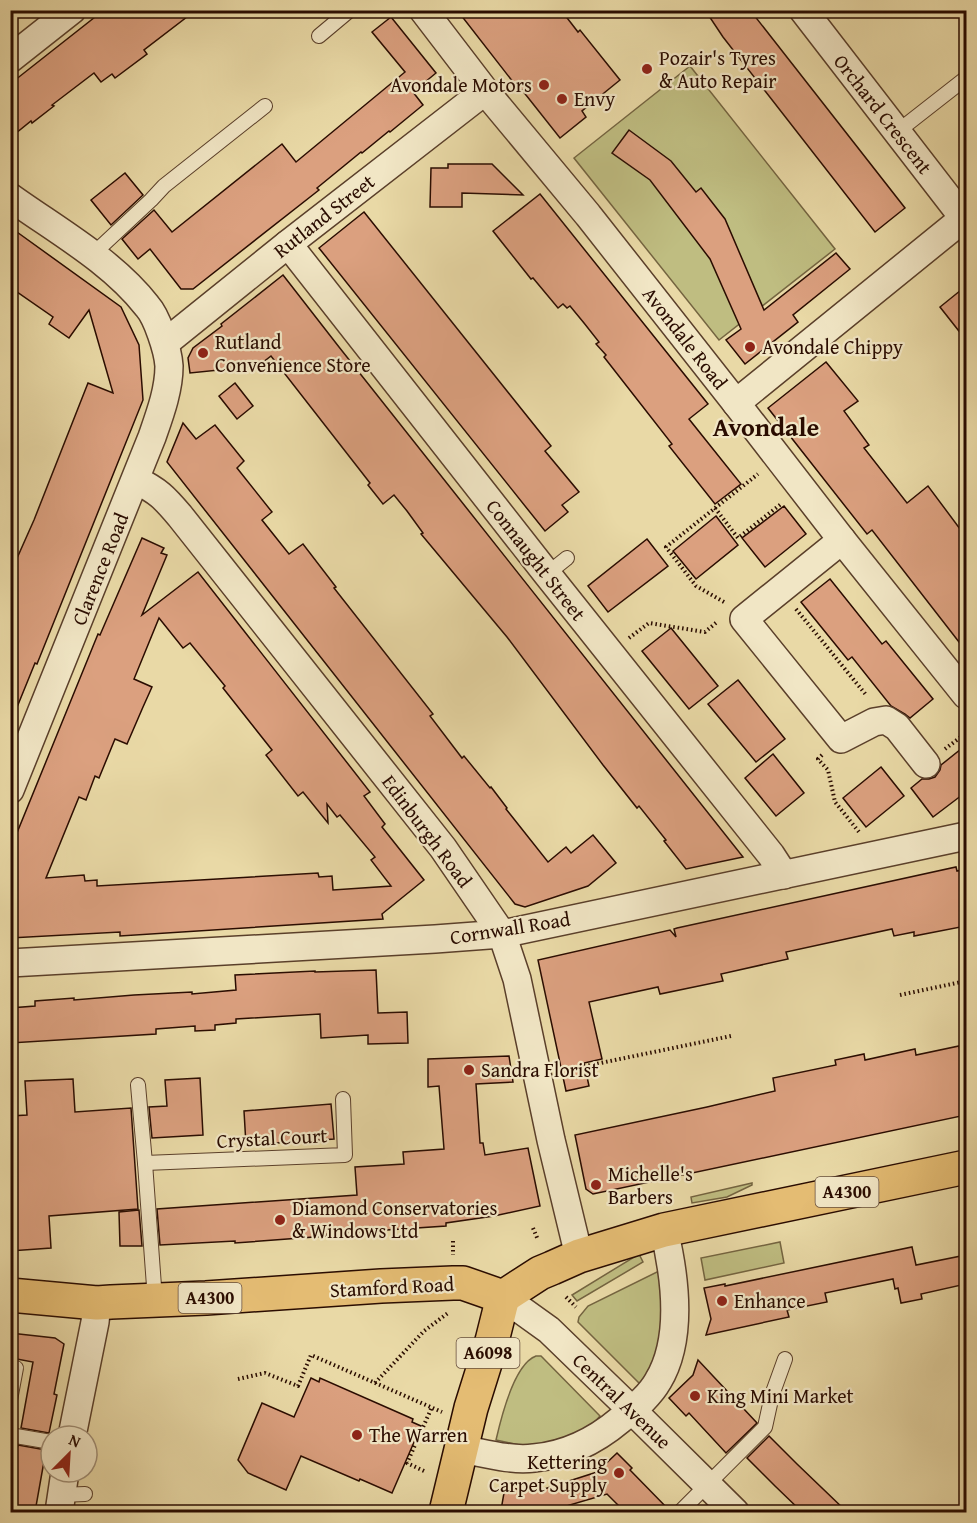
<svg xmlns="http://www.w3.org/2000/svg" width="977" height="1523" font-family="'Gentium Book Plus',serif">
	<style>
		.green { fill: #bfbd81; stroke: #746440; stroke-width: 1.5 }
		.building { fill: #dba07f; stroke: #2a0c00; stroke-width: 1.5; fill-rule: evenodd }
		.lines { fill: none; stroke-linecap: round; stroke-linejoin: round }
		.lane-casing { stroke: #5a3f2a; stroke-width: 16 }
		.street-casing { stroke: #5a3f2a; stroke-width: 30 }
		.primary-casing { stroke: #2a0c00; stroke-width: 36 }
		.path { stroke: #2a0c00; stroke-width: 4; stroke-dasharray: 1.5 3; stroke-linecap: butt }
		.lane { stroke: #f1e6c5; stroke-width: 14 }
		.street { stroke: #f1e6c5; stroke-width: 27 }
		.primary { stroke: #e4bc73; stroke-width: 33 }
		.poi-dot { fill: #8f2418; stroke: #f1e6c5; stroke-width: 2 }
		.labels { text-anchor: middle; stroke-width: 4.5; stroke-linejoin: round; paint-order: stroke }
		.shield { fill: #f1e6c5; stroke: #664d3b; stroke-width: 1.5 }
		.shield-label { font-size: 18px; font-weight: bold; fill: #2a0c00 }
		.poi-label { font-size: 20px; fill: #2a0c00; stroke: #f1e6c5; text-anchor: start }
		.street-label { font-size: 20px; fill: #2a0c00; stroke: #f1e6c5 }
		.district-label { font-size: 26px; font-weight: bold; fill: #2a0c00; stroke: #f1e6c5 }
	</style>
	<rect width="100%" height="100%" fill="#e9d9a6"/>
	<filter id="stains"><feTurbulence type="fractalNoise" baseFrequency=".00333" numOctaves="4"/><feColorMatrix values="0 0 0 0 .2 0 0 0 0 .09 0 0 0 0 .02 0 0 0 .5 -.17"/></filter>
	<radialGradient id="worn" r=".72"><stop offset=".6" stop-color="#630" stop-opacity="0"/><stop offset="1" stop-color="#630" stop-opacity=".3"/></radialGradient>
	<g class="green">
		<polygon points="690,66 835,249 719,340 574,158"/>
		<polygon points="752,1183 752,1185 727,1197 692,1203 691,1197"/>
		<polygon points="780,1242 784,1263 705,1280 701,1258"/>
		<polygon points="639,1254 643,1262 577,1301 572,1295"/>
		<polygon points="661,1270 664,1281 659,1354 642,1386 578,1322 579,1317 588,1306"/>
		<path d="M 536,1356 L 541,1356 L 600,1416 L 586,1432 L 529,1447 L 496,1440 C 501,1418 514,1364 536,1356 Z"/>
	</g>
	<g class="building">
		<polygon points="104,10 196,10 144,50 147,54 115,78 112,74 101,82 94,73 52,105 54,106 32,123 31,121 10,138 10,84"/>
		<polygon points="457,10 561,10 578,32 580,30 620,80 582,111 586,117 560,138 522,90 520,91"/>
		<polygon points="705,10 750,10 905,208 875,232 723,37"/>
		<polygon points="391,17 436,73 413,92 423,105 390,132 389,131 362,153 361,152 317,188 319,190 193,289 181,289 150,249 138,259 122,239 154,210 172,232 282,144 296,162 405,72 372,32"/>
		<polygon points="629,130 671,161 696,192 701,188 725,219 764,310 836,253 850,269 793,315 798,322 745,364 726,340 741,329 710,259 650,180 612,153"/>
		<polygon points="448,164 492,164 523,195 462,193 462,207 430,207 431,168 448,168"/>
		<polygon points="125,173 143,195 111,225 91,200"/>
		<polygon points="540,194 708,404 689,419 741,484 715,504 669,446 672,444 604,357 606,355 596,344 599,342 584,323 570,306 567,308 563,304 558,308 533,278 531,279 493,231"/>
		<polygon points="364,212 551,446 545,451 579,492 562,505 568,512 545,531 319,248"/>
		<polygon points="10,227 121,307 139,345 143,400 37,664 35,663 11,722 10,574 34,520 88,383 113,393 89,310 69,338 49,324 53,317 10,287"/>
		<polygon points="283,275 339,347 743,857 686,869 664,841 666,840 639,806 637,808 603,765 507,637 421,534 423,533 407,511 394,495 383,504 368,485 370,483 271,356 258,366 190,373 188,358 193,348 222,326 221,324"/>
		<polygon points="966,286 966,340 940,307"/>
		<polygon points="826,362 858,401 844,411 869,445 864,448 907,503 928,486 966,537 966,651 872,530 867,534 768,408"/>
		<polygon points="235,383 253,406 237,419 219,396"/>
		<polygon points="183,423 196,439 215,425 244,461 237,468 272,512 262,520 289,554 303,544 336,587 334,588 433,714 430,716 462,758 464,756 490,788 491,787 507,808 506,809 548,862 566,847 571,853 593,835 616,863 588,886 525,907 515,904 167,462"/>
		<polygon points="784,506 806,534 765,567 742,538"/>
		<polygon points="716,516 738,545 696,579 673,551"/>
		<path d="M 142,538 L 164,548 L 161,553 L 167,555 L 142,615 L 198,572 L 370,792 L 364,796 L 385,824 L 382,827 L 424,880 L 382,914 L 383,919 L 120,936 L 120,932 L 10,938 L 10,904 L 13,904 L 10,850 L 98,634 L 100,635 ZM 159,618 L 183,648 L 190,643 L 225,686 L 223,688 L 272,750 L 266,755 L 298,796 L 303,792 L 328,823 L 327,804 L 337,817 L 340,815 L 375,857 L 371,860 L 391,886 L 333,890 L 332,876 L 319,877 L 318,873 L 97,886 L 97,880 L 85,881 L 84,875 L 46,878 L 79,797 L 86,800 L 95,776 L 99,778 L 115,739 L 127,744 L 143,707 L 152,687 L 134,679 Z"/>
		<polygon points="647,539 668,566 608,612 588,586"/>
		<polygon points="830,579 882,644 886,641 933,699 910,718 905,714 891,706 852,657 848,660 801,602"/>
		<polygon points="671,628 718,686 689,709 642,651"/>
		<polygon points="738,680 785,739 756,762 708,704"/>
		<polygon points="966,745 966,792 933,817 911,788 922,779 929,779 935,777 940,770 941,765"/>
		<polygon points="773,754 804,793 776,816 745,778"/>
		<polygon points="881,767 904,796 866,827 843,798"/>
		<polygon points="956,867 957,871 966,869 966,926 914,936 914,932 894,936 892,929 786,952 788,959 721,974 723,981 660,994 658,987 589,1002 602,1059 584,1063 589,1086 566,1091 538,960 670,930 676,937 674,929 677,928"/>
		<polygon points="376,970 378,1013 407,1012 408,1043 368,1044 368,1035 321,1038 320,1014 236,1019 236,1023 215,1025 215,1030 195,1031 195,1026 156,1029 156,1034 10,1043 10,1008 35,1006 35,1001 74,998 74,1000 134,995 192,992 192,994 236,990 235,975 315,971 315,972"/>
		<polygon points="959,1046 963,1064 966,1063 966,1115 593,1194 586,1189 575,1135 707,1107 775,1091 773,1078 836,1065 835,1060 864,1054 865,1060 915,1049 916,1055"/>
		<polygon points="509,1056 513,1082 476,1084 480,1143 483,1143 485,1155 528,1148 540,1206 494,1216 446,1223 446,1226 327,1234 327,1236 235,1243 235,1241 160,1245 157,1209 357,1195 355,1167 404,1164 403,1152 444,1149 439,1086 428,1087 428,1059"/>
		<polygon points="200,1078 203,1135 152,1138 149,1107 167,1106 165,1080"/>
		<polygon points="73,1079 75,1112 131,1108 138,1209 49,1216 51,1248 10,1251 10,1116 27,1115 25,1081"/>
		<polygon points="331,1104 334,1139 246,1145 244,1111"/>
		<polygon points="139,1210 142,1246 120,1246 119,1212"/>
		<polygon points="912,1247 916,1265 966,1255 966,1284 921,1294 922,1299 901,1303 898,1288 895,1289 893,1279 825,1293 827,1302 787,1310 789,1317 706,1335 711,1319 704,1288 725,1284 725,1286"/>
		<polygon points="10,1333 55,1338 64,1344 54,1394 57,1395 49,1433 21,1428 33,1362 17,1359 10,1360"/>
		<polygon points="698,1360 757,1423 726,1453 689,1413 686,1416 669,1398 693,1375"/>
		<polygon points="311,1378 319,1382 320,1378 413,1419 412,1422 421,1426 392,1493 360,1479 359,1481 301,1456 286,1490 248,1473 238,1460 262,1403 294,1417"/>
		<polygon points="769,1436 797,1464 847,1512 802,1512 775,1486 747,1458"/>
		<polygon points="18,1445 46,1450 35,1512 10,1512 10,1448 17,1449"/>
		<polygon points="617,1453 632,1468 630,1470 671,1512 625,1512 607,1494 546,1512 515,1512 501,1510 505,1487 535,1492 597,1472"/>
	</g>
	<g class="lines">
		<defs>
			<g id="lane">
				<polyline points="319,36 350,10"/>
				<polyline points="897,132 966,78"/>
				<polyline points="92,255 151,200 164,186 265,106"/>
				<polyline points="547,574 567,558"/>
				<polyline points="138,1085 145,1163 155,1300"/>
				<polyline points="145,1163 345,1155 343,1099"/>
				<polyline points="10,1400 16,1368"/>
				<polyline points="10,1435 51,1442"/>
				<polyline points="61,1495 85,1494"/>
				<polyline points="680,1512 765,1427 772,1395 785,1359"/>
			</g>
			<g id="street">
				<polyline points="423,10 485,91 588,215 736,403 842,540 966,695"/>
				<polyline points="803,10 966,221"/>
				<polyline points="10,59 72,10"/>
				<path d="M 10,197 C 56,230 112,261 147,306 C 157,317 168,350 169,366 C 169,390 160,414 152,437 L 10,790"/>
				<polyline points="288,244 547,574 771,855 784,875"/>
				<polyline points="165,343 288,244 485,91"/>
				<polyline points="736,403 964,218"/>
				<path d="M 136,480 C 158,491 164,497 180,516 L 443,848 L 502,934 L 517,979 L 551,1140 L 579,1256"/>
				<polyline points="842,540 744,619 841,739 874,722 886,720 897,727 926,764"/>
				<polyline points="10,963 435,939 502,934 966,836"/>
				<polyline points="503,1297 549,1330 643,1421 735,1512"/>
				<polyline points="72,1436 95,1322 97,1303"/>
				<path d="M 461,1449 C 484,1453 510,1461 534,1458 C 566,1455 595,1441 620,1420 C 633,1409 649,1397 658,1381 C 684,1338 675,1276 664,1230"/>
				<polyline points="59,1512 65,1472"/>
			</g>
			<g id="primary">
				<polyline points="10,1295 97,1303 111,1302 206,1298 381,1286 453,1283 463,1283 503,1297"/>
				<polyline points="503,1297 540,1273 552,1268 579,1256 664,1230 966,1167"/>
				<polyline points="446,1512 471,1408 492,1341 503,1297"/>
			</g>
		</defs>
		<use href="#lane" class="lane-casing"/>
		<use href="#street" class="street-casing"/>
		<use href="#primary" class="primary-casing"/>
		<g class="path">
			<polyline points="715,508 738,538 781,504"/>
			<polyline points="724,602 696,586 666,547 758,474"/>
			<polyline points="796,609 867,696"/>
			<polyline points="629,638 649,623 705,632 717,622"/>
			<polyline points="945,749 966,733"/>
			<polyline points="822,755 818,759 828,770 835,802 859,832"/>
			<polyline points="900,995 966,981"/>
			<polyline points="562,1071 731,1036"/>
			<polyline points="533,1228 538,1240"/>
			<polyline points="453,1241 453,1255"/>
			<polyline points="566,1297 576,1307"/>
			<polyline points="238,1379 265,1373 298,1386 311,1355 442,1412"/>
			<polyline points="375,1383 424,1331 448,1313"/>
			<polyline points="424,1471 407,1463 432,1407"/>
		</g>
		<use href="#lane" class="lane"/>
		<use href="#street" class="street"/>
		<use href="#primary" class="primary"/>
	</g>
	<g class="poi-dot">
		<circle cx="647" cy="69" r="6"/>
		<circle cx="544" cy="85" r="6"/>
		<circle cx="562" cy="99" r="6"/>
		<circle cx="750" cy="347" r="6"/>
		<circle cx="203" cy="353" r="6"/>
		<circle cx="469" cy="1070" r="6"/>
		<circle cx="596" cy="1185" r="6"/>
		<circle cx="280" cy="1220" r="6"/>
		<circle cx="722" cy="1301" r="6"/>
		<circle cx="695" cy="1396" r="6"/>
		<circle cx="357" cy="1435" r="6"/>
		<circle cx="619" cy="1473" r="6"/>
	</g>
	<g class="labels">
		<g class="shield">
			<rect x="815.5" y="1177" width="63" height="30" rx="4.5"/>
			<rect x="178.5" y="1283" width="63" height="30" rx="4.5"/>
			<rect x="456.5" y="1338" width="63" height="30" rx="4.5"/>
		</g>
		<g class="shield-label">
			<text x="847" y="1198">A4300</text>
			<text x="210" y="1304">A4300</text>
			<text x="488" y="1359">A6098</text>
		</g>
		<g class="poi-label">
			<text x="659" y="65">Pozair's Tyres<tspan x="659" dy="23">&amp; Auto Repair</tspan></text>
			<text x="532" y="92" text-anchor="end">Avondale Motors</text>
			<text x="574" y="106">Envy</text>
			<text x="215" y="349">Rutland<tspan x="215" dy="23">Convenience Store</tspan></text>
			<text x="762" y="354">Avondale Chippy</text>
			<text x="481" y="1077">Sandra Florist</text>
			<text x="608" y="1181">Michelle's<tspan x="608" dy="23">Barbers</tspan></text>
			<text x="292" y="1215">Diamond Conservatories<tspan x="292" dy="23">&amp; Windows Ltd</tspan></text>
			<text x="734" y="1308">Enhance</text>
			<text x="707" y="1403">King Mini Market</text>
			<text x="369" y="1442">The Warren</text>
			<text x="607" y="1469" text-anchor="end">Kettering<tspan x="607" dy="23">Carpet Supply</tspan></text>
		</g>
		<g class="street-label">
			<text transform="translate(883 114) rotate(52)" y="7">Orchard Crescent</text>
			<text transform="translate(324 216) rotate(-38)" y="7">Rutland Street</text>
			<text transform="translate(685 338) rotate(52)" y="7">Avondale Road</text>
			<text transform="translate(536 560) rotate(52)" y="7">Connaught Street</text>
			<text transform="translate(100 569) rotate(-68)" y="7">Clarence Road</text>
			<text transform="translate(427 831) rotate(53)" y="7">Edinburgh Road</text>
			<text transform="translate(510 928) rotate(-9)" y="7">Cornwall Road</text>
			<text transform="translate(272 1138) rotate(-3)" y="7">Crystal Court</text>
			<text transform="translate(392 1287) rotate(-3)" y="7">Stamford Road</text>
			<text transform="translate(622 1401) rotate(44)" y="7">Central Avenue</text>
		</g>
		<g class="district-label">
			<text x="766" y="436">Avondale</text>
		</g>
	</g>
	<rect width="977" height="1523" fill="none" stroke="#e9d9a6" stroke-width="36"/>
	<rect x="12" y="12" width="953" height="1499" fill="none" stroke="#2a0c00" stroke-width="3"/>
	<rect x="18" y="18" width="941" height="1487" fill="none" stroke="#2a0c00" stroke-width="1.5"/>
	<g transform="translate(69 1454) rotate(24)"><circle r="28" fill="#f1e6c5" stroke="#a18f76" stroke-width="1.5"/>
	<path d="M0-4.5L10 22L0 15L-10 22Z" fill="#8f2418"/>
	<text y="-9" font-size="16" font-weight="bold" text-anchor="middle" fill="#2a0c00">N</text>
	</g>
	<rect width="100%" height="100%" filter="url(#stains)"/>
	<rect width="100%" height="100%" fill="url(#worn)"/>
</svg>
